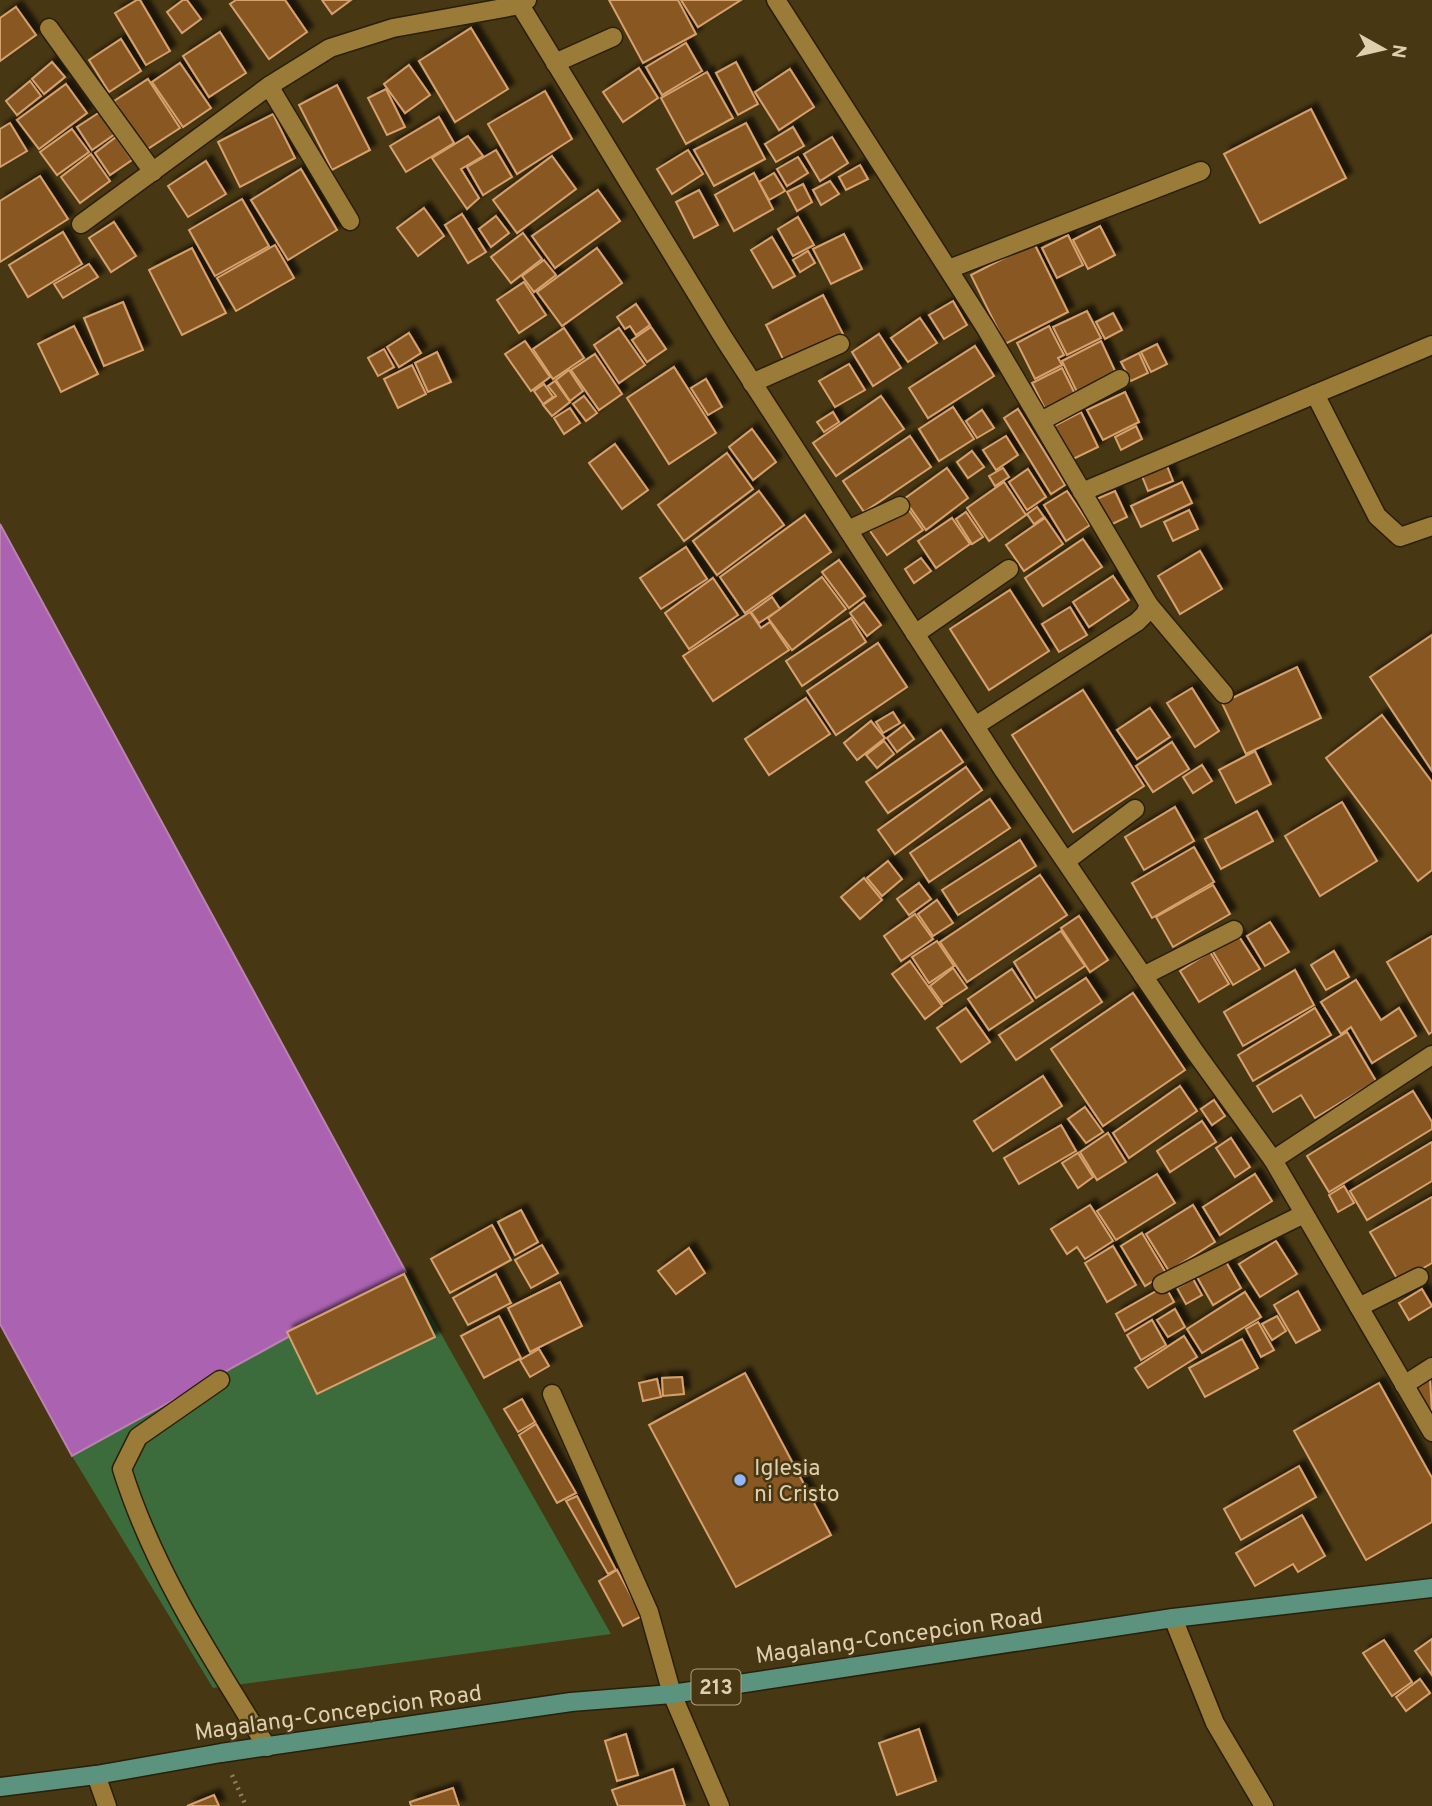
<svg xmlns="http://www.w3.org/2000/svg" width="1432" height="1806" font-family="Overpass,sans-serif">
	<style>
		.green { fill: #3c6c3c }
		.water { fill: #ab62b1; stroke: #bb83b0; stroke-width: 2 }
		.building { fill: #895823; stroke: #d7a16d; stroke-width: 2; filter: url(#shadow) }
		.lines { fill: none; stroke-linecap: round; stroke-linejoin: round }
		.minor-casing { stroke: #291f0a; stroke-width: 21 }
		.major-casing { stroke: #291f0a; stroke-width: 21 }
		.path { stroke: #907f5d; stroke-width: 4.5; stroke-dasharray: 2 5; stroke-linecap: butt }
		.minor { stroke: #9b7b38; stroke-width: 18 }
		.major { stroke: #5b937e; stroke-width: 18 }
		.poi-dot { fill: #94b7fd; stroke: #473713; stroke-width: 2.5 }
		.labels { text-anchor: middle; stroke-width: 5; stroke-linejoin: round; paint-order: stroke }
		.shield { fill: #473713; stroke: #b2a180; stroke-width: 2 }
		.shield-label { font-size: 21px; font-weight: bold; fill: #e0cfaf }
		.poi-label { font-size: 23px; fill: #e0cfaf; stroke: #473713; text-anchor: start }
		.street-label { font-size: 23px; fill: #e0cfaf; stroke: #473713 }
	</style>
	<defs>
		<filter id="shadow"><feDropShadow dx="6" dy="-6" stdDeviation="2" flood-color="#0009"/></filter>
	</defs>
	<rect width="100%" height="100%" fill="#473713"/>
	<polygon class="green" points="406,1272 611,1634 213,1688 72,1456"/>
	<polygon class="water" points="0,524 406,1272 72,1456 0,1324"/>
	<g class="building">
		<polygon points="137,0 140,0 170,51 146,65 115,13"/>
		<polygon points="183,0 187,0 201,19 182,33 167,12"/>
		<polygon points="236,0 285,0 307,32 269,59 230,4"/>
		<polygon points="322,0 351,0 332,14"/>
		<polygon points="609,0 678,0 696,34 643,63"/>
		<polygon points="681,0 741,0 698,27"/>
		<polygon points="16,7 36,35 0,61 0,18"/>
		<polygon points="471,28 508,89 455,122 419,61"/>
		<polygon points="220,32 246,73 209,97 183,56"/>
		<polygon points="121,39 141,71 109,92 89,60"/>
		<polygon points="686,43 702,71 662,95 646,67"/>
		<polygon points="52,62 65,77 44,94 32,79"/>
		<polygon points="736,62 758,104 738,115 716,73"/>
		<polygon points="180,63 211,108 183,127 152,82"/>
		<polygon points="409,65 430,95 405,113 384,84"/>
		<polygon points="639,68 658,98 623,122 603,92"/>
		<polygon points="790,69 814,107 779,130 755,92"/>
		<polygon points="707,72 733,118 686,144 661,98"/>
		<polygon points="148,79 180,128 146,150 114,101"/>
		<polygon points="30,81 41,96 17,115 6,101"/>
		<polygon points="66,84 87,113 39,149 17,120"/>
		<polygon points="337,85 370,150 332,170 299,105"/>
		<polygon points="386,89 405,127 387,135 368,98"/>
		<polygon points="545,91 572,139 517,174 488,124"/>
		<polygon points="1311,109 1346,178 1260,223 1224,154"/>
		<polygon points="100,112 115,134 92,150 77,127"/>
		<polygon points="273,114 295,158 240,187 218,142"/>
		<polygon points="439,117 454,143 406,172 390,146"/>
		<polygon points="10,123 27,151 0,167 0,129"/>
		<polygon points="746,123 765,159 714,186 694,150"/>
		<polygon points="793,127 804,146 776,162 765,144"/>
		<polygon points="72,129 89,152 57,175 40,152"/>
		<polygon points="468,136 483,156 461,169 479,198 467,209 432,158"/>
		<polygon points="116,137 132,160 110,175 95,153"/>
		<polygon points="832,137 848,163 820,181 804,154"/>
		<polygon points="496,150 512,177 483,195 467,167"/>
		<polygon points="688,150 703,174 672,194 657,169"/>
		<polygon points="91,154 110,181 80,203 61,177"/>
		<polygon points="552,156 576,189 517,233 493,200"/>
		<polygon points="798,157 808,173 787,186 777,169"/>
		<polygon points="206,161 226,194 188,217 168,186"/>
		<polygon points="860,165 868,179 846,190 839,177"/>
		<polygon points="301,169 337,230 288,260 251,200"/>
		<polygon points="754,173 773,209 734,231 715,195"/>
		<polygon points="774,173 785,191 769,200 759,182"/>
		<polygon points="40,176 68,219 0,262 0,201"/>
		<polygon points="830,181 839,194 821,205 813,190"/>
		<polygon points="803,184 812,202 797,211 787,192"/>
		<polygon points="598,190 620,221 555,268 532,236"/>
		<polygon points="699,190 718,225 694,238 676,202"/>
		<polygon points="242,199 269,246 215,276 189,230"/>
		<polygon points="424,208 444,236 418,256 397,228"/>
		<polygon points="462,214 486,252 468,263 445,225"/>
		<polygon points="496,216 509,233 491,247 479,229"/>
		<polygon points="798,217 814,245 793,256 778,229"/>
		<polygon points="114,222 136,256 111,272 89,238"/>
		<polygon points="1100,226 1115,255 1088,269 1073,240"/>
		<polygon points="63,232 82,264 28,297 9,265"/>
		<polygon points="523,233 542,259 511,283 491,257"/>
		<polygon points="844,234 862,269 831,284 813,249"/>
		<polygon points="1068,235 1083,265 1057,278 1042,248"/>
		<polygon points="772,237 795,276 773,288 751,250"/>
		<polygon points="1034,243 1068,312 1005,344 971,275"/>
		<polygon points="275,245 294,278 236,311 217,278"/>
		<polygon points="192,248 226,313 182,335 149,270"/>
		<polygon points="597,248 622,283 562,326 537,292"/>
		<polygon points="808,251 815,263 800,272 793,260"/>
		<polygon points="544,260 556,275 534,292 522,276"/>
		<polygon points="89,264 98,277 63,298 54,284"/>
		<polygon points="524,282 546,315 519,333 497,300"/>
		<polygon points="823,295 843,334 786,365 766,325"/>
		<polygon points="953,301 967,325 944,339 929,315"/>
		<polygon points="123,302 143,350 104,366 84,318"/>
		<polygon points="636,304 650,325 636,335 630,326 625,329 617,317"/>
		<polygon points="1087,311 1101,338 1067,355 1053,327"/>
		<polygon points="1113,313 1122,330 1105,339 1096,322"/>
		<polygon points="920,318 937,343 908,362 891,338"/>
		<polygon points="74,326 98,374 61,392 38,344"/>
		<polygon points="1049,326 1064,355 1058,358 1062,365 1035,379 1017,343"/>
		<polygon points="651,327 666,349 647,362 632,340"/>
		<polygon points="564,328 584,358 553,379 533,349"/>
		<polygon points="619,328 645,365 619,383 594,345"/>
		<polygon points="409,333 421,353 399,367 387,347"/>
		<polygon points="879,334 901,368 873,386 852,352"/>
		<polygon points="525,341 550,377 531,391 505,354"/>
		<polygon points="1101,341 1116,373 1077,392 1062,361"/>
		<polygon points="1157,344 1167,364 1151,372 1141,352"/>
		<polygon points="975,346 994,376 928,418 909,388"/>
		<polygon points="384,349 394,367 378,376 368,358"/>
		<polygon points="437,352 451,382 428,392 415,363"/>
		<polygon points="1139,353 1148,373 1131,381 1121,362"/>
		<polygon points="595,354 622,394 599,410 571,370"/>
		<polygon points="849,364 865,390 835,407 819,381"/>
		<polygon points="412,365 426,394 398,408 384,379"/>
		<polygon points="674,367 716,433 669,464 627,398"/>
		<polygon points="1062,368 1076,396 1046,411 1032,383"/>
		<polygon points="569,370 583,391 570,401 556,380"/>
		<polygon points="706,379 722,407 708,415 691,388"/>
		<polygon points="555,381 570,402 552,416 543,405 556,396 548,386"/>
		<polygon points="544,384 553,397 543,404 534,391"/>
		<polygon points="1125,392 1139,422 1103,440 1087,410"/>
		<polygon points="584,396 597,413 586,421 573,404"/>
		<polygon points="881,396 904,429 836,476 813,443"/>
		<polygon points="953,407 974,439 939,461 919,429"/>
		<polygon points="570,408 580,423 564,434 554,418"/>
		<polygon points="1018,409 1065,485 1051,494 1004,418"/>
		<polygon points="982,410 994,428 977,438 966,421"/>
		<polygon points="833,412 839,422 824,432 817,422"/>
		<polygon points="1081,412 1098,447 1069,461 1052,427"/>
		<polygon points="1136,426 1142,439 1121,450 1115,437"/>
		<polygon points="752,429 776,462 753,480 729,447"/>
		<polygon points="910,436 931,467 864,512 843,481"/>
		<polygon points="1006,436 1018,455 996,470 983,450"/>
		<polygon points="615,444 648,490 622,509 589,463"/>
		<polygon points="972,451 984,467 968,478 957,462"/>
		<polygon points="727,453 753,489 684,541 658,505"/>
		<polygon points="1165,461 1173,481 1148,491 1140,471"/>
		<polygon points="947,468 968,498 926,530 904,499"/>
		<polygon points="1003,468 1009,477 995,486 989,476"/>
		<polygon points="1028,469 1046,497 1027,510 1009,482"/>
		<polygon points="1004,482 1026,515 989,541 967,508"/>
		<polygon points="1182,482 1192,503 1141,527 1131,506"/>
		<polygon points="759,491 784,525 717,575 693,541"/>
		<polygon points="1067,491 1090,525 1066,541 1044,505"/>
		<polygon points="1115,491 1127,517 1104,528 1092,501"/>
		<polygon points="906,506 923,530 887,555 870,531"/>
		<polygon points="1037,507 1044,517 1034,524 1027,514"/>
		<polygon points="1189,510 1198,529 1173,541 1164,522"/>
		<polygon points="966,512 983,537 972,544 956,519"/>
		<polygon points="805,515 831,552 745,613 720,577"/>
		<polygon points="952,518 970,544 936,568 918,541"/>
		<polygon points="1045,518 1063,544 1024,571 1006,545"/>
		<polygon points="1083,539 1102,567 1043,606 1025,578"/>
		<polygon points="686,547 707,579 661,609 640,578"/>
		<polygon points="1200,551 1222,589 1180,614 1158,576"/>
		<polygon points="921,558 931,571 914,583 905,569"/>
		<polygon points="839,560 865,596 849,608 822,572"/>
		<polygon points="1113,576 1129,600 1089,627 1073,602"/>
		<polygon points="822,577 846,609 792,650 768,618"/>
		<polygon points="713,578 738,615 689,649 665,613"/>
		<polygon points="1010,590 1049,651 989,690 950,629"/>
		<polygon points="772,597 780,609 759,623 751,612"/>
		<polygon points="864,602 881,625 867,636 850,613"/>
		<polygon points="1070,607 1087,635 1059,652 1042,624"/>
		<polygon points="750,612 761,628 770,622 789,650 713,701 683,656"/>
		<polygon points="851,618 866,642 802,686 786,661"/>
		<polygon points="1432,635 1432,771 1370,677"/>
		<polygon points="878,643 907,687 836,735 807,691"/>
		<polygon points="1297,667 1321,718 1246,754 1222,703"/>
		<polygon points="1192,688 1219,731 1195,747 1167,703"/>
		<polygon points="1083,690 1144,786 1073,832 1012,735"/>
		<polygon points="806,698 830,734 769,775 745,739"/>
		<polygon points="1150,708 1170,737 1137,759 1117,730"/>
		<polygon points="893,712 900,723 883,733 876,722"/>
		<polygon points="1382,715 1432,782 1432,870 1418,881 1326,758"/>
		<polygon points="871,721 885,738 857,760 844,743"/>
		<polygon points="904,725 914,739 897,752 887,738"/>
		<polygon points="941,730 963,762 888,813 866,782"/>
		<polygon points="884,741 894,754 877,768 866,755"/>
		<polygon points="1172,742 1189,769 1153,792 1136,766"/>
		<polygon points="1255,751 1271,784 1236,803 1219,770"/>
		<polygon points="1202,765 1212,781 1193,793 1183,777"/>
		<polygon points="966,767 982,790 895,854 878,830"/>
		<polygon points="990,799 1010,828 929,882 910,853"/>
		<polygon points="1342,802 1377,861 1320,896 1285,836"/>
		<polygon points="1175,807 1194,841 1144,870 1125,837"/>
		<polygon points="1257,811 1273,841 1221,869 1205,839"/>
		<polygon points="1020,840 1036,866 958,915 942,890"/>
		<polygon points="1194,847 1214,882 1152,918 1132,883"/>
		<polygon points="888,861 902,879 882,896 867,878"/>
		<polygon points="1040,875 1067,915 967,982 940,942"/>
		<polygon points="864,878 882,900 860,919 841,897"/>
		<polygon points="919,883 931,899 909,915 897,899"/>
		<polygon points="1213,885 1230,914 1173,947 1156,917"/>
		<polygon points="937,900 953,923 933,936 918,914"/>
		<polygon points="915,914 933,939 901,961 884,936"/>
		<polygon points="1079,916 1108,960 1090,972 1061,928"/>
		<polygon points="1270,922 1289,952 1265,966 1247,936"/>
		<polygon points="1061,931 1085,966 1036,998 1014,962"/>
		<polygon points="1238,935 1260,969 1233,985 1212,950"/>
		<polygon points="1432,936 1432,1032 1429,1034 1387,962"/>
		<polygon points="937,941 954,966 929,983 912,957"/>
		<polygon points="1334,951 1349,977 1326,990 1311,965"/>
		<polygon points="1210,952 1229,984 1199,1002 1180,971"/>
		<polygon points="910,961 942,1006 925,1019 892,974"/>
		<polygon points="953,968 967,988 943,1004 930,986"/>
		<polygon points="1012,969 1033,1001 989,1030 968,999"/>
		<polygon points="1295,970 1314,1005 1243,1046 1224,1012"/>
		<polygon points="1086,978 1102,1002 1016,1060 999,1035"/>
		<polygon points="1356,980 1381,1020 1399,1008 1416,1036 1372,1063 1351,1027 1341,1034 1321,1002"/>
		<polygon points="1133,993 1185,1070 1103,1126 1051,1049"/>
		<polygon points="966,1008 990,1042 961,1062 937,1028"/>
		<polygon points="1315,1008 1331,1035 1253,1081 1238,1055"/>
		<polygon points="1347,1032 1376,1081 1315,1118 1301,1095 1273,1112 1257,1086"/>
		<polygon points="1043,1076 1062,1106 993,1151 974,1121"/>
		<polygon points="1180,1086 1197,1111 1129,1158 1113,1133"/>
		<polygon points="1413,1091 1432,1122 1432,1129 1329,1192 1307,1156"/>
		<polygon points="1214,1100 1225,1116 1212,1125 1201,1109"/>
		<polygon points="1085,1107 1103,1132 1086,1143 1068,1119"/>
		<polygon points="1202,1121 1216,1142 1170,1172 1157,1151"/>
		<polygon points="1061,1125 1076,1151 1019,1184 1004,1158"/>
		<polygon points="1108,1133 1126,1162 1097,1180 1080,1152"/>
		<polygon points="1231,1138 1250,1167 1235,1177 1216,1148"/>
		<polygon points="1432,1142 1432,1181 1367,1220 1350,1191"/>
		<polygon points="1078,1153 1093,1177 1078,1188 1062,1163"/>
		<polygon points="1157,1174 1175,1203 1116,1240 1097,1211"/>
		<polygon points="1255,1174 1272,1201 1220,1235 1203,1207"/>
		<polygon points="1344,1186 1354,1203 1338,1212 1329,1195"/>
		<polygon points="1432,1197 1432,1263 1399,1282 1370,1232"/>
		<polygon points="1090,1205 1113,1241 1085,1259 1077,1247 1067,1254 1051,1229"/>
		<polygon points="1193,1205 1215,1242 1169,1271 1146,1234"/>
		<polygon points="521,1210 538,1242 515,1255 498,1222"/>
		<polygon points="492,1225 511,1260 450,1293 431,1259"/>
		<polygon points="1142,1233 1166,1273 1145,1286 1121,1246"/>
		<polygon points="1276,1241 1297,1274 1260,1297 1239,1264"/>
		<polygon points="542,1245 558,1273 531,1288 515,1260"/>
		<polygon points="1113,1246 1136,1285 1107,1302 1085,1263"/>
		<polygon points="689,1248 705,1273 676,1294 658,1271"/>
		<polygon points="1225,1260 1241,1288 1213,1305 1197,1277"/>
		<polygon points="404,1274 435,1337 317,1394 287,1332"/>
		<polygon points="496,1274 511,1303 468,1325 453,1298"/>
		<polygon points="1193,1279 1202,1295 1186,1304 1177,1288"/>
		<polygon points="560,1282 582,1326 530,1352 508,1308"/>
		<polygon points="1165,1286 1174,1302 1125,1331 1116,1314"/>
		<polygon points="1422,1289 1432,1306 1409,1320 1399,1303"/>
		<polygon points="1298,1291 1320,1330 1296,1343 1274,1305"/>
		<polygon points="1245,1292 1261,1317 1202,1353 1187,1329"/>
		<polygon points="1175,1309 1185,1327 1168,1337 1157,1320"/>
		<polygon points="499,1316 521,1358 484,1378 461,1336"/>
		<polygon points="1277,1316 1286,1331 1272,1340 1262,1324"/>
		<polygon points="1152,1320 1166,1345 1141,1360 1127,1335"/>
		<polygon points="1258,1322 1274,1350 1261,1357 1246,1329"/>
		<polygon points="1184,1336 1197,1357 1148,1388 1135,1368"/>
		<polygon points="1242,1339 1258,1368 1205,1397 1189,1368"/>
		<polygon points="539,1349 549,1366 530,1377 520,1360"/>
		<polygon points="745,1373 831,1535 736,1587 649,1425"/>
		<polygon points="682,1377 684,1394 663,1396 662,1378"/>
		<polygon points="1430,1378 1432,1413 1430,1414 1414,1387"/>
		<polygon points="657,1379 661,1397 643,1401 639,1383"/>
		<polygon points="1379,1383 1432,1478 1432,1522 1366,1560 1294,1431"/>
		<polygon points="522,1399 535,1422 518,1432 504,1409"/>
		<polygon points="536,1424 576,1493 557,1503 519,1435"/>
		<polygon points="1299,1466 1316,1497 1241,1540 1224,1509"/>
		<polygon points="577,1496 616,1570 608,1574 566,1501"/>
		<polygon points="1302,1515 1325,1556 1298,1572 1293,1564 1255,1586 1236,1553"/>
		<polygon points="617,1570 642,1616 623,1626 599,1581"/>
		<polygon points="1432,1639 1432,1675 1415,1651"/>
		<polygon points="1384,1640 1412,1682 1392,1696 1363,1653"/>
		<polygon points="1420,1679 1430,1693 1406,1711 1396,1697"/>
		<polygon points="919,1729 936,1781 897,1795 879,1743"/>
		<polygon points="626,1734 638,1775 617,1781 605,1741"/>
		<polygon points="673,1769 685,1806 618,1806 612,1790"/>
		<polygon points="453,1788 459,1806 411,1806 410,1802"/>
		<polygon points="214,1795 219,1806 187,1806"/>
	</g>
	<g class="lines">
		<defs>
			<g id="minor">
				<polyline points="517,0 723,337 1004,771 1195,1052 1273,1160 1432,1432"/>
				<polyline points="776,0 985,327 1149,605 1145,614 1137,622 975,726"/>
				<polyline points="49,28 153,172"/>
				<polyline points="555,63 613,37"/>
				<polyline points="269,86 350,221"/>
				<polyline points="81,224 269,86 330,48 393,28 520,5 527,0"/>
				<polyline points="949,269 1201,171"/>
				<polyline points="752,383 840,344"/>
				<polyline points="1315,394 1377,516 1400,537 1432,526"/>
				<polyline points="1041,421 1120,379"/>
				<polyline points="1082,492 1432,345"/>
				<polyline points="848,530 900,506"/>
				<polyline points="1149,605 1224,694"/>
				<polyline points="915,634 1009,569"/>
				<polyline points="1066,861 1135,809"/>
				<polyline points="1143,976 1234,930"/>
				<polyline points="1273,1160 1432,1055"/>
				<polyline points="1162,1284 1304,1214"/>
				<polyline points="1359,1307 1419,1277"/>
				<path d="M 220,1380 L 138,1437 L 122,1469 C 153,1569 212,1659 267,1747"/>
				<polyline points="1404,1385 1432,1367"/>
				<polyline points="552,1394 649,1612 672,1694 720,1806"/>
				<polyline points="1173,1618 1215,1723 1264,1806"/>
				<polyline points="96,1775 107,1806"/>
			</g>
			<polyline id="major" points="0,1787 96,1775 221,1753 571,1702 672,1694 1173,1618 1432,1588"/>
		</defs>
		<use href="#minor" class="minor-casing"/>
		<use href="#major" class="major-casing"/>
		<polyline class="path" points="232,1775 246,1806"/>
		<use href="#minor" class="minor"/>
		<use href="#major" class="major"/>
	</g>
	<circle class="poi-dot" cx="740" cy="1480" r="7"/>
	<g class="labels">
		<rect class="shield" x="691.5" y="1669.5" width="49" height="35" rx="5"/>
		<g class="shield-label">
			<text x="716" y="1694">213</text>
		</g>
		<g class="poi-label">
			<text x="754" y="1475">Iglesia<tspan x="754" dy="26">ni Cristo</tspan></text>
		</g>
		<g class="street-label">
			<text transform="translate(899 1635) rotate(-8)" y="8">Magalang-Concepcion Road</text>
			<text transform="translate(338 1712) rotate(-8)" y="8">Magalang-Concepcion Road</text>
		</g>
	</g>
	<g transform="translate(1383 49) rotate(98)" stroke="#473713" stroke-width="5" paint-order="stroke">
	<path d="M0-5L12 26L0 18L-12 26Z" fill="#e0cfaf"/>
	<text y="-10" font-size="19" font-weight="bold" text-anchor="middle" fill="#e0cfaf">N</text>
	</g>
</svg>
